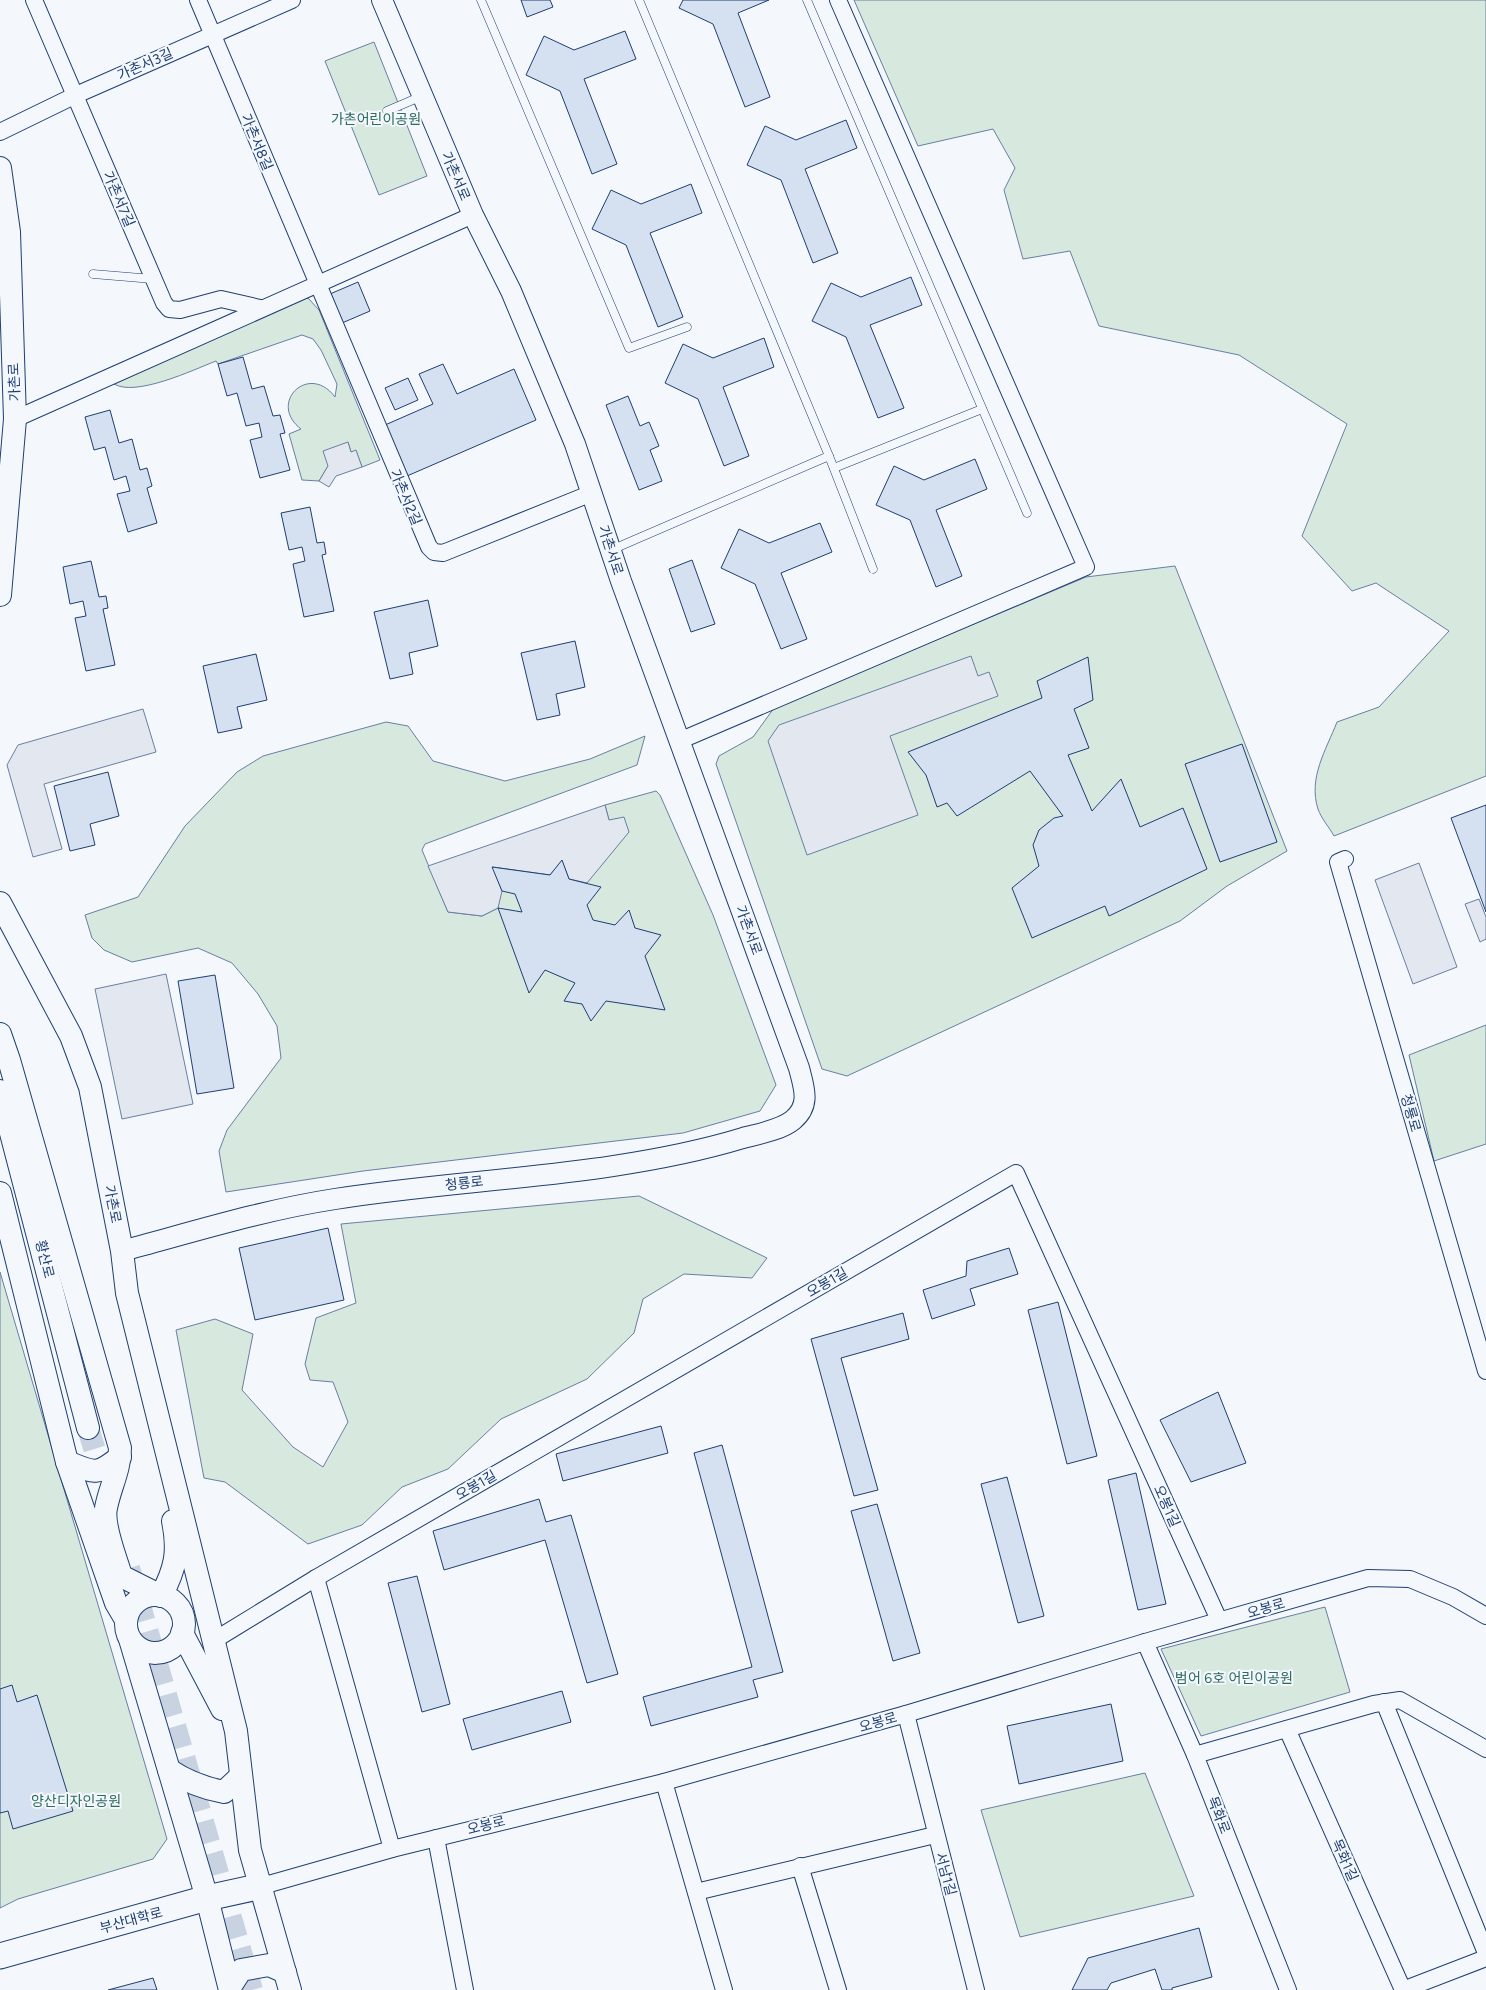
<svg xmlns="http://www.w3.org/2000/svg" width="1486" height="1990" font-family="Figtree,'Noto Sans KR',sans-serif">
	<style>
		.green { fill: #d7e8df; stroke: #687fa3 }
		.parking { fill: #e3e8f0; stroke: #687fa3 }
		.building { fill: #d5e0f0; stroke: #1d3f73 }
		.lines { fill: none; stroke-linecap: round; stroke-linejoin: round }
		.secondary-tunnel { stroke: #c9d2e0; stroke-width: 22; stroke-dasharray: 22 11; stroke-linecap: butt }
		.service-casing { stroke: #1d3f73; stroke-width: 9 }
		.minor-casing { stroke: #1d3f73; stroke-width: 18 }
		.tertiary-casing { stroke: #1d3f73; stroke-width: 22 }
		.secondary-casing { stroke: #1d3f73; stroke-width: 24 }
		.primary-casing { stroke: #1d3f73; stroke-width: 27 }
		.service { stroke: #f4f7fb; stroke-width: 8 }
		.minor { stroke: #f4f7fb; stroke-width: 16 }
		.tertiary { stroke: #f4f7fb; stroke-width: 20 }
		.secondary { stroke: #f4f7fb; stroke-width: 22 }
		.primary { stroke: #f4f7fb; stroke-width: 25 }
		.labels { text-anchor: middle; stroke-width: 4; stroke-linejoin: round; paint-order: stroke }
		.street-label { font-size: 14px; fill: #1d3f73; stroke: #f4f7fb }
		.park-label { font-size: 14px; fill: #2c6c60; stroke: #f4f7fb }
	</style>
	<rect width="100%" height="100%" fill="#f4f7fb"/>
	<g class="green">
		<path d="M 854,0 L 1486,0 L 1486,776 L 1334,836 C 1329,827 1321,818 1318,809 C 1308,778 1326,750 1337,722 L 1379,707 L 1449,631 L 1376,583 L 1352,591 L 1302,536 L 1347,424 L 1239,355 L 1099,326 L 1070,251 L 1023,259 L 1004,190 L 1015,168 L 993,129 L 918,146 Z"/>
		<polygon points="374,42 427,176 379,195 325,61"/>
		<path d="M 308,298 L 319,310 L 380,460 L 362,467 L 356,451 L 351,452 L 348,442 L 328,466 L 319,481 L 302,480 L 289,434 L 301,429 C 267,403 309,362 335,397 L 337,384 L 321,350 L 313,339 L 302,335 L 218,364 L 216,361 C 193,370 136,397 114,384 L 301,299 Z"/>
		<polygon points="1175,566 1287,851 1227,886 1180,921 847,1076 822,1069 716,764 719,756 753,737 774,708 1086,577"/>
		<polygon points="386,722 408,726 433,761 505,781 590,759 645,736 637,765 425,844 422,850 448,912 482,916 498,908 492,867 550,875 562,860 609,820 605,805 656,791 660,795 713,915 776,1085 760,1111 683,1133 363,1171 226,1192 219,1151 227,1130 281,1058 277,1026 258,994 232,963 198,948 132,962 104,950 92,938 85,915 138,897 185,826 237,772 263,756"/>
		<polygon points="1486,1025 1486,1144 1434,1161 1409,1055"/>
		<polygon points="639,1196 767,1258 752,1278 684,1274 643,1299 634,1333 587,1379 501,1419 448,1469 402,1487 362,1525 308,1544 225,1482 204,1478 176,1330 215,1319 253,1334 242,1390 293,1447 323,1467 348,1422 333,1382 310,1380 305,1364 316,1318 356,1303 341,1224"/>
		<polygon points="0,1272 167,1839 153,1859 18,1899 0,1908"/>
		<polygon points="1325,1607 1350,1692 1201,1736 1161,1649"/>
		<polygon points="1145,1773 1194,1896 1020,1937 981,1810"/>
	</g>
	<g class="parking">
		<polygon points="348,442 351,452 356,450 362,467 336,476 329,487 319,481 328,466 323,451"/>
		<polygon points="971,656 978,676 989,672 998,696 890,736 918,815 807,855 768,741 779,725"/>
		<polygon points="143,709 156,752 44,784 62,849 33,857 7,765 18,745"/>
		<polygon points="605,805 609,820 624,817 629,832 587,883 569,879 562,861 550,875 493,867 502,891 498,908 482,916 448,912 428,866"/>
		<polygon points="1419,863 1457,967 1413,984 1375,880"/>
		<polygon points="1479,899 1486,917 1486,939 1480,942 1465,904"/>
		<polygon points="166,974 193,1104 122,1119 95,989"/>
	</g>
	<g class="building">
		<polygon points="521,0 550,0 553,7 527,17"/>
		<polygon points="683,0 769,0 738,13 770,97 745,107 713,24 679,8"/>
		<polygon points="625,31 636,59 584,79 617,164 592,174 560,91 526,75 544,36 574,50"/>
		<polygon points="846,120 857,148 805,169 838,253 813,263 781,180 747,165 765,126 796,140"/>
		<polygon points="691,184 702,213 650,233 683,317 658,327 626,245 592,229 611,190 641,204"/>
		<polygon points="911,277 922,305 870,325 904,408 878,418 846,337 812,321 831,283 861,297"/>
		<polygon points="358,282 370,311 342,323 330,294"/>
		<polygon points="764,338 774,367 723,387 749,456 724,466 698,399 665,383 683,344 713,358"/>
		<polygon points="243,357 252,389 264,386 273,416 280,415 285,433 280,434 290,470 260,478 250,440 262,437 259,423 246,426 237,393 227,396 218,364"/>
		<polygon points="443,364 457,394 514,369 536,420 407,476 385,425 433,404 419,374"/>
		<polygon points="408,378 418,400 395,410 385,388"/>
		<polygon points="628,396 640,426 649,422 659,446 650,450 662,481 639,490 606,405"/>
		<polygon points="110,410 119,443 132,439 140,470 147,468 152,486 147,488 157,523 128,532 117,494 130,491 126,476 114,480 105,447 94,450 85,417"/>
		<polygon points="975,459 987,489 936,510 962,576 936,587 910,520 876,505 894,466 924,480"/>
		<polygon points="310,507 317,543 324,542 326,554 322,555 334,611 304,617 293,564 305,561 302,547 289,550 281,513"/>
		<polygon points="820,523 832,552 781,573 807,639 781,649 755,584 721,568 739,529 769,543"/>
		<polygon points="692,560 715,624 691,632 669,569"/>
		<polygon points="91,561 99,597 106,596 108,608 103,609 115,665 86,671 75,618 86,616 83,601 70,604 63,567"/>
		<polygon points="428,600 438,646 409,653 413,674 390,679 374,612"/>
		<polygon points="575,641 585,687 556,694 560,715 537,720 521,653"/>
		<polygon points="256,654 267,700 237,707 242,728 218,733 203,666"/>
		<polygon points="1088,657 1093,700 1074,709 1089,748 1068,755 1092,811 1121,779 1140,827 1183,808 1207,869 1109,916 1105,906 1032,938 1012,888 1039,866 1033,845 1039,830 1054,818 1063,816 1030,771 957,816 947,803 937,807 926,775 908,752 1042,698 1037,681"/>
		<polygon points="1242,744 1277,842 1220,862 1185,764"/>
		<polygon points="108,772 119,816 90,824 95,845 70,851 54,786"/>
		<polygon points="1486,805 1486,912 1451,818"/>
		<polygon points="562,860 569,879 601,887 587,905 593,920 615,925 629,910 635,928 661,935 645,956 665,1010 606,1001 591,1021 582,1004 564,1001 575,983 545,970 529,993 498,908 522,912 515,894 502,891 492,867 550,875"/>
		<polygon points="215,975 234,1088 197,1094 178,981"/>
		<polygon points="328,1228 344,1300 255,1320 239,1248"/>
		<polygon points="1009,1248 1018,1274 970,1289 975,1305 932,1319 923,1290 966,1276 967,1261"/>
		<polygon points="1058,1302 1097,1456 1067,1464 1028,1310"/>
		<polygon points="903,1313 909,1339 841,1358 878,1490 854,1496 811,1339"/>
		<polygon points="1218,1392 1246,1463 1191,1482 1160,1420"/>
		<polygon points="661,1426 668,1453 563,1481 556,1454"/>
		<polygon points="722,1445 783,1672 753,1680 758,1697 651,1726 643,1697 752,1667 694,1453"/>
		<polygon points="1136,1473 1166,1604 1138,1610 1108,1480"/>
		<polygon points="1007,1477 1044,1616 1018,1623 981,1484"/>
		<polygon points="539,1499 546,1522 571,1515 618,1674 587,1683 545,1540 444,1570 433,1531"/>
		<polygon points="877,1504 920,1653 893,1661 851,1511"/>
		<polygon points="417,1576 450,1704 422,1712 388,1583"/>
		<polygon points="12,1685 17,1702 37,1695 73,1811 13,1829 8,1811 0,1813 0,1689"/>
		<polygon points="562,1691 571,1722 472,1750 463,1719"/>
		<polygon points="1111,1704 1123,1761 1019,1784 1007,1726"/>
		<polygon points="1199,1928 1212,1977 1172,1988 1172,1990 1162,1990 1155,1969 1111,1983 1107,1990 1072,1990 1088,1958"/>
		<polygon points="153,1978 157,1990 108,1990"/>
	</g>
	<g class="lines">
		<g class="secondary-tunnel">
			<polyline points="88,1428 106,1487"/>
			<polyline points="129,1568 252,1990"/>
		</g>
		<defs>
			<g id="service">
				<polyline points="481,0 629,348 687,327"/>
				<polyline points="639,0 829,456 873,569"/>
				<polyline points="807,0 1027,513"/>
				<polyline points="387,111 422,96"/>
				<polyline points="93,274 153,279"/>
				<polyline points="834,468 982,409"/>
				<polyline points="611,550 829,456"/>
			</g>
			<g id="minor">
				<polyline points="34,0 164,303 169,309 180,310 221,299 260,308"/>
				<polyline points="198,0 429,547 434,552 443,553 592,493"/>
				<polyline points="0,132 76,95 292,0"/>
				<polyline points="15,419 473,215"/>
				<polyline points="679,741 1086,567 838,0"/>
				<polyline points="1345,859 1338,862 1486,1371"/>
				<polyline points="316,1578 392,1849"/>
				<polyline points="213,1641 316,1578 1016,1173 1219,1620"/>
				<polyline points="1145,1642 1195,1755 1288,1990"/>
				<polyline points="1384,1702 1486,1953"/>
				<polyline points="906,1714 976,1990"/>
				<polyline points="1287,1729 1403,1990"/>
				<polyline points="1195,1755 1374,1704 1400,1700 1486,1749"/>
				<polyline points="664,1782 724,1990"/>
				<polyline points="436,1838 465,1990"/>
				<polyline points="800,1866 838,1990"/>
				<polyline points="262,1886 392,1849 664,1782 906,1714 1145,1642 1368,1578 1410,1579 1453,1597 1486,1616"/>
				<polyline points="696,1892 935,1835"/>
				<polyline points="1403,1990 1486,1958"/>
			</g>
			<path id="tertiary" d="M 122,1251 C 193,1232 263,1210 335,1199 C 469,1178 614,1177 743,1138 C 758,1134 781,1130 793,1120 C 811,1105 804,1088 799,1068 L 621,581 L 575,444 L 511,291 L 473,215 L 382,0"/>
			<g id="secondary">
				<polyline points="0,168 9,232 15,419 0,595"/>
				<polyline points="0,903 71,1036 90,1087 122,1251 127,1293 236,1731 250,1850 290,1990"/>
				<path d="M 0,1034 L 9,1060 L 120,1448 C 120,1470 110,1487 106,1508 C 102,1525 116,1558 121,1576 L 161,1596 C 176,1568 179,1551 173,1521"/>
				<polyline points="0,1091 88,1428"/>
				<polyline points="0,1193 67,1462 116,1603 126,1620"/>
				<path d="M 67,1462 C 95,1473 96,1476 120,1457"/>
				<circle cx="155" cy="1624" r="29"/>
				<polyline points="182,1633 222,1709"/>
				<polyline points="130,1639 207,1898 230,1990"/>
				<path d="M 169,1770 C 187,1782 203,1788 224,1792 L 241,1776"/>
				<polyline points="230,1987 241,1970 269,1965 285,1972"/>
			</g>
			<polyline id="primary" points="0,1956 207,1898 262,1886"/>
		</defs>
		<use href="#service" class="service-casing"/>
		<use href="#minor" class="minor-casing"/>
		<use href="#tertiary" class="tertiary-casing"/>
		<use href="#secondary" class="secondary-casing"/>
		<use href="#primary" class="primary-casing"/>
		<use href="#service" class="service"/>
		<use href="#minor" class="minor"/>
		<use href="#tertiary" class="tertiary"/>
		<use href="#secondary" class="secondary"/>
		<use href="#primary" class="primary"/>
	</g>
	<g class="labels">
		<g class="street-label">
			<text transform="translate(145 64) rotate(-24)" y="5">가촌서3길</text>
			<text transform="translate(257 142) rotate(67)" y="5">가촌서8길</text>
			<text transform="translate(456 176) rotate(67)" y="5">가촌서로</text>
			<text transform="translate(119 199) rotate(67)" y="5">가촌서7길</text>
			<text transform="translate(14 382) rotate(-92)" y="5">가촌로</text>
			<text transform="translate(406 497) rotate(67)" y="5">가촌서2길</text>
			<text transform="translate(611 550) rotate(72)" y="5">가촌서로</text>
			<text transform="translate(749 930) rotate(70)" y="5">가촌서로</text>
			<text transform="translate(1411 1113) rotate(74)" y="5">청룡로</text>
			<text transform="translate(464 1183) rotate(-7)" y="5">청룡로</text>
			<text transform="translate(113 1204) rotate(79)" y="5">가촌로</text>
			<text transform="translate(45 1259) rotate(76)" y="5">황산로</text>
			<text transform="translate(827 1282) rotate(-30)" y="5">오봉1길</text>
			<text transform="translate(476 1485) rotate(-30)" y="5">오봉1길</text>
			<text transform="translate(1167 1506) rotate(66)" y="5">오봉1길</text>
			<text transform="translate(1266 1608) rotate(-16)" y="5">오봉로</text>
			<text transform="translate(878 1722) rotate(-16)" y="5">오봉로</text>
			<text transform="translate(1219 1815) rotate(69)" y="5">목화로</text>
			<text transform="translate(486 1825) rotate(-14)" y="5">오봉로</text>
			<text transform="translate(1345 1860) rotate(66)" y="5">목화1길</text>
			<text transform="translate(946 1874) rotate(75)" y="5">서남1길</text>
			<text transform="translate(131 1920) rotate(-15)" y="5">부산대학로</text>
		</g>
		<g class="park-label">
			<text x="376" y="124">가촌어린이공원</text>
			<text x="1234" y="1683">범어 6호 어린이공원</text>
			<text x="76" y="1806">양산디자인공원</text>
		</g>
	</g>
</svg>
